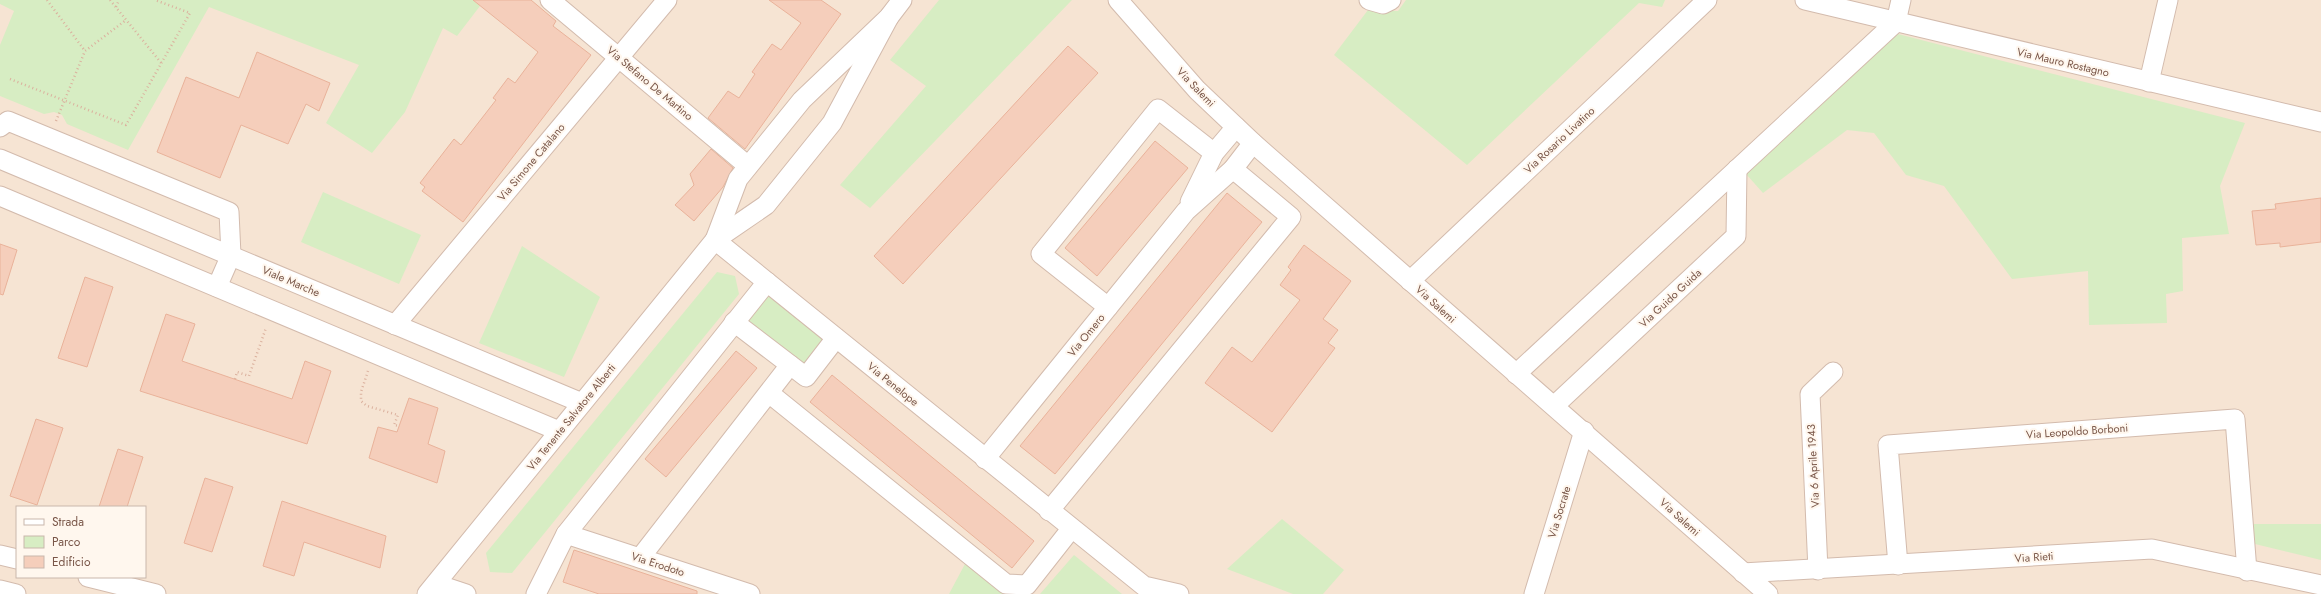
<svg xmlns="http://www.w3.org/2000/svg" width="2321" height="594" font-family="Jost,sans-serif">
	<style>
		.residential { fill: #f6e4d3; fill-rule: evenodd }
		.green { fill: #d7edc3 }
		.building { fill: #f5cebb; stroke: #e9b29a }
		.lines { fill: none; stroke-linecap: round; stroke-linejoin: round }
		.minor-casing { stroke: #d3bbad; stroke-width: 21 }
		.path { stroke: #dbb19e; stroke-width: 2.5; stroke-dasharray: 1 3; stroke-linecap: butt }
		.minor { stroke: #fff; stroke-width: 19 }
		.labels { text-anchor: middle; stroke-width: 4; stroke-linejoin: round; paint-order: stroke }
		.street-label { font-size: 11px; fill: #795648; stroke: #fff7ee }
	</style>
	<rect width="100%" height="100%" fill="#fef3e6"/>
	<path class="residential" d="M 0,0 L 2321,0 L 2321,594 L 0,594 ZM 17,507 L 145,507 L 145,577 L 17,577 Z"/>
	<g class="green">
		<polygon points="0,0 473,0 480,6 457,36 443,28 405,112 372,153 326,123 359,65 209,7 128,150 67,124 62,115 54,112 44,114 0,96 0,45 14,11 0,4"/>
		<polygon points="939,0 1072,0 870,208 840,185 926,86 890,60"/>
		<polygon points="1406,0 1665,0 1662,7 1639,3 1467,165 1334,55 1368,10 1398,11"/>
		<polygon points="1894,33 2245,123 2220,186 2229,234 2182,238 2183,291 2166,294 2167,323 2089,325 2088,271 2012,279 1944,186 1906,175 1874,133 1847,130 1763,193 1746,174"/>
		<polygon points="323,192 421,235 399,284 301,242"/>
		<polygon points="522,246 600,297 564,377 479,343"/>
		<polygon points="717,272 735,276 739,294 512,573 490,572 486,553"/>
		<polygon points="770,293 829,341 806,370 747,322"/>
		<polygon points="1282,519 1344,570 1323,594 1293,594 1227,569"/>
		<polygon points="2249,524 2321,524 2321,560 2255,544"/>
		<polygon points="1074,555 1122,594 1040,594"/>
		<polygon points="965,564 1008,594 949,594"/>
	</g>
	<g class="building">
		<polygon points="473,0 531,0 556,21 553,26 591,55 463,222 422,191 425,187 420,183 454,139 461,145 496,100 493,98 508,78 515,83 538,52"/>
		<polygon points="769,0 821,0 841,14 745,149 708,118 728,91 739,98 755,74 752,72 772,44 781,50 801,23"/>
		<polygon points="1068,46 1098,73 903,284 874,256"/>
		<polygon points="257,52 330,83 319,111 306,104 288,144 241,125 220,178 157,152 186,77 239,98"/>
		<polygon points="1155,141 1188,168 1097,276 1065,248"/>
		<polygon points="711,149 733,168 723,187 694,221 675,205 694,185 690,174"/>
		<polygon points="1227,193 1262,222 1055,474 1020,446"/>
		<polygon points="2321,198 2321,242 2280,247 2280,243 2256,245 2252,211 2276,209 2275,204"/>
		<polygon points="0,244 17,250 3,295 0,294"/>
		<polygon points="1304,245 1351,281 1323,319 1338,330 1328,343 1335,348 1272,432 1205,383 1232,347 1252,362 1300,300 1280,285 1291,270 1288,267"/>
		<polygon points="85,277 113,287 87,367 58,358"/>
		<polygon points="166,314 195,324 182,361 292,399 305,361 331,371 307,444 140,391"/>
		<polygon points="736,351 757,368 666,477 645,459"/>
		<polygon points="832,375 1034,541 1012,568 810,402"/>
		<polygon points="409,398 438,408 428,444 445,451 437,483 369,458 378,427 397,432"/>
		<polygon points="36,419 63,428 37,505 10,496"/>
		<polygon points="118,449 143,457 127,507 99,507"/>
		<polygon points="205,478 233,487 212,552 184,543"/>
		<polygon points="282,501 386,536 380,568 304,542 294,576 263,566"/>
		<polygon points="574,550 697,591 697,594 599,594 563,582"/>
	</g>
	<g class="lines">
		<defs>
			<g id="minor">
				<polyline points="550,0 748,166"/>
				<polyline points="1118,0 1197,90 1253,143 1768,594"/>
				<polyline points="1369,0 1383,4 1391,0"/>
				<polyline points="1805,0 2321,122"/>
				<polyline points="2149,82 2168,0"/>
				<polyline points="0,127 8,121 229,212 231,255 217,287"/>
				<polyline points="0,159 582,403"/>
				<polyline points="0,196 559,431"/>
				<polyline points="1190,202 1214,153 1236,127"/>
				<polyline points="715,240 1144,586 1179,594"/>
				<polyline points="715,240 738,179 802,100 889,17 902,0"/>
				<polyline points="1410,281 1707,0"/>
				<polyline points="1108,307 1041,254 1158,109 1214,153"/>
				<polyline points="734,322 806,377 836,338"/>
				<polyline points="395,325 667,0"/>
				<polyline points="1516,374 1896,22 1901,0"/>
				<polyline points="769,393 1006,584 1027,585 1071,529"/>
				<polyline points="1554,406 1736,236 1737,169"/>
				<polyline points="985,459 1186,211 1233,169 1253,143"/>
				<polyline points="1049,511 1291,217 1233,169"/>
				<polyline points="566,534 750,594"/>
				<polyline points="0,555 17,559"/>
				<polyline points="640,558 790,365"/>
				<polyline points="1898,565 1888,445 2235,419 2247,571"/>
				<polyline points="1818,570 1810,394 1833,372"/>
				<polyline points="1743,573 2152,549 2321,585"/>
				<polyline points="88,577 156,594"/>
				<polyline points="436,584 466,594"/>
				<polyline points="0,590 16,594"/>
				<polyline points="427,594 715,240 766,205 832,123 889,17"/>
				<polyline points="536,594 566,534 767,282"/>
				<polyline points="1534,594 1584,431"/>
			</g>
		</defs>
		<use href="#minor" class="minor-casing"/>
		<g class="path">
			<polyline points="47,0 85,51"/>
			<polyline points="110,0 162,64"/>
			<polyline points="116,7 119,0"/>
			<polyline points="10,79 126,125 190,13 155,0"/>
			<polyline points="56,121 85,51 126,20"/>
			<polyline points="368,371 361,392 361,401 367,406 398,415 394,425 399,426"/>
			<polyline points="235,379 237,372 249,376 266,328"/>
		</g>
		<use href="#minor" class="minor"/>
	</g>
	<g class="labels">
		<g class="street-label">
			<text transform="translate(2063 62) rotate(13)" y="4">Via Mauro Rostagno</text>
			<text transform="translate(650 83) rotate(40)" y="4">Via Stefano De Martino</text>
			<text transform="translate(1196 87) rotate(46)" y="4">Via Salemi</text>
			<text transform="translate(1559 140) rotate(-43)" y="4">Via Rosario Livatino</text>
			<text transform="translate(531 162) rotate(-50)" y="4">Via Simone Catalano</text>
			<text transform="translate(291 281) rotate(23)" y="4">Viale Marche</text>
			<text transform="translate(1670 298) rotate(-43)" y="4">Via Guido Guida</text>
			<text transform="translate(1436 304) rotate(42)" y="4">Via Salemi</text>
			<text transform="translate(1086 335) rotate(-51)" y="4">Via Omero</text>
			<text transform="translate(893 384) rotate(39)" y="4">Via Penelope</text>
			<text transform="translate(571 417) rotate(-51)" y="4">Via Tenente Salvatore Alberti</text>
			<text transform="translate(2077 431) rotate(-4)" y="4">Via Leopoldo Borboni</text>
			<text transform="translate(1813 466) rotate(-93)" y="4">Via 6 Aprile 1943</text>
			<text transform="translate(1559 512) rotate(-73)" y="4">Via Socrate</text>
			<text transform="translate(1680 517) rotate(42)" y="4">Via Salemi</text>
			<text transform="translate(2034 557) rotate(-4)" y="4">Via Rieti</text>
			<text transform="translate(658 564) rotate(18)" y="4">Via Erodoto</text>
		</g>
	</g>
	<rect x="16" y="506" width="130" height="72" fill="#fff7ee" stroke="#c9b7ac"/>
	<rect x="24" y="519" width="20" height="6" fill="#ffffff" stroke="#c9b7ac"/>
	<text x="52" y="526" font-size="12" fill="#795648">Strada</text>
	<rect x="24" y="536" width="20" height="12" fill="#d7edc3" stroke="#c9b7ac"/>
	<text x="52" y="546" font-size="12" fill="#795648">Parco</text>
	<rect x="24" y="556" width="20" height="12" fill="#f5cebb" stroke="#c9b7ac"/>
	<text x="52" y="566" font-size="12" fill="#795648">Edificio</text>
</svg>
